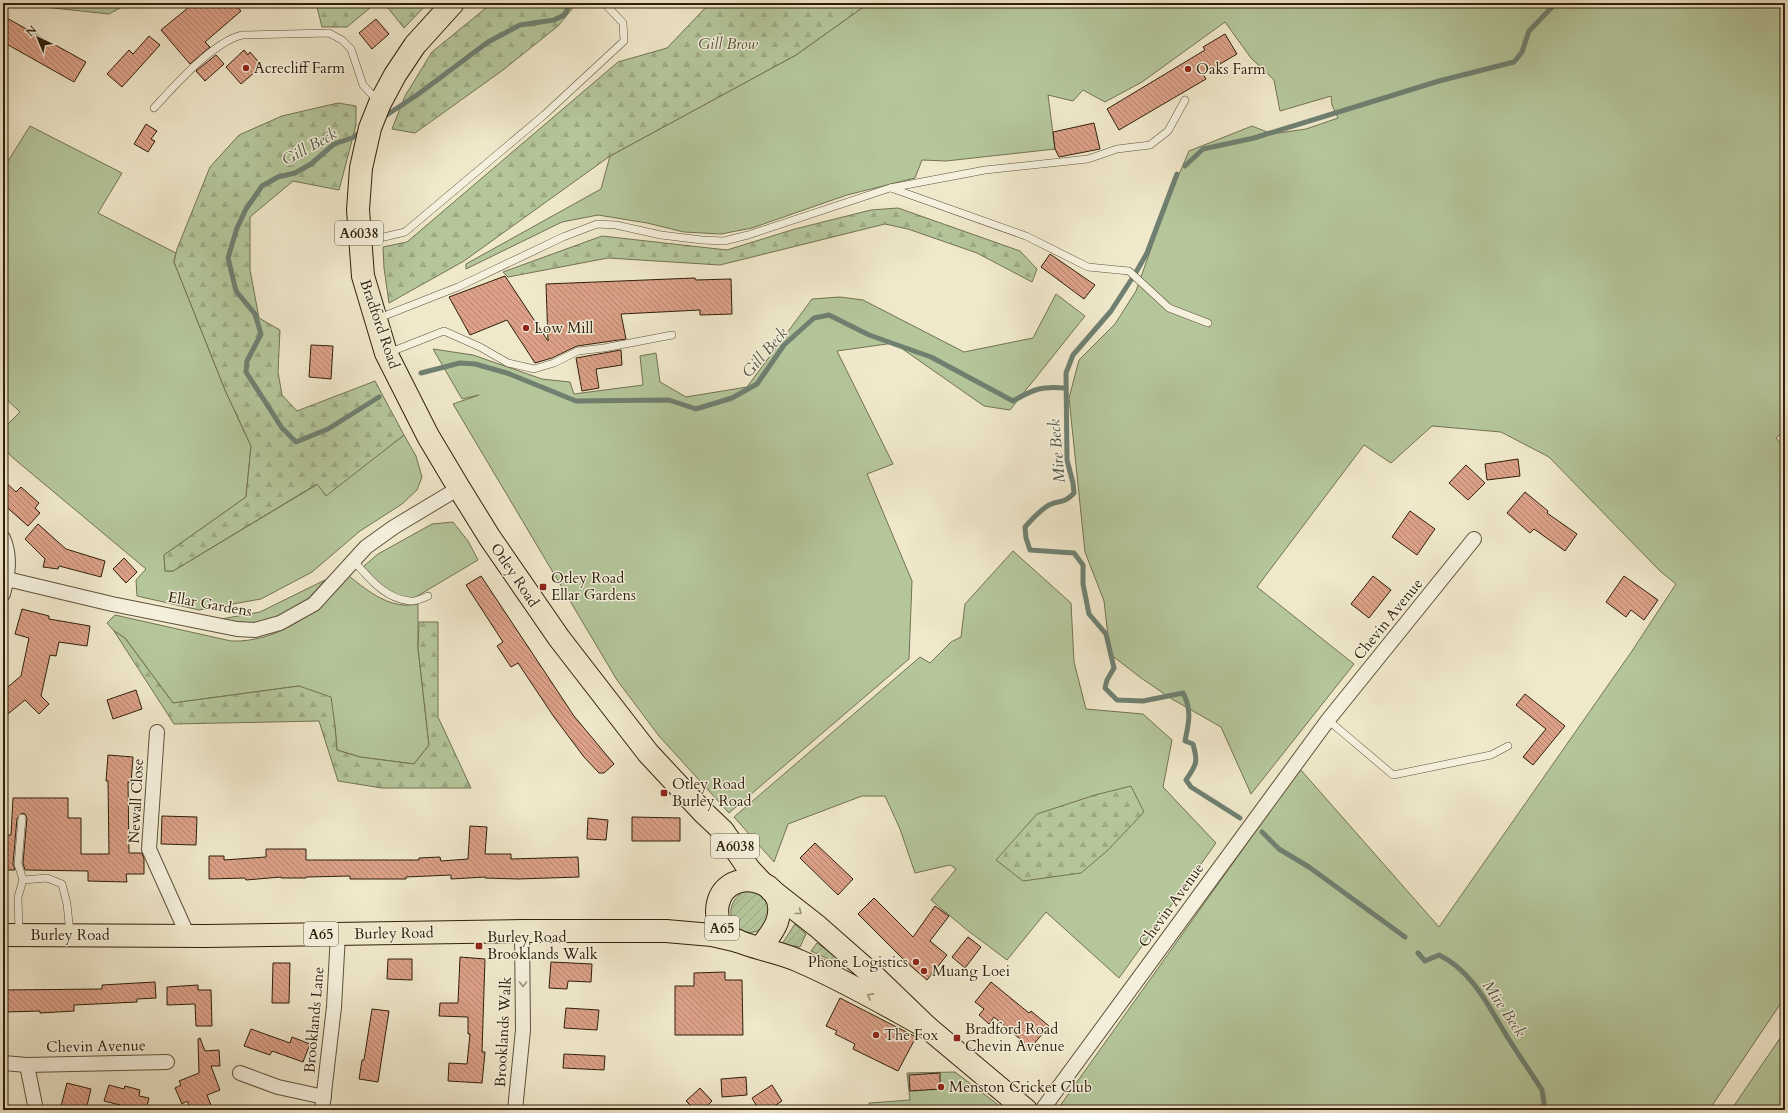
<svg xmlns="http://www.w3.org/2000/svg" width="1788" height="1113" font-family="Cardo,serif">
	<style>
		.green { fill: #b5c69b; stroke: #727252 }
		.forest { fill: url(#forest-firs); stroke: #727252 }
		.garden { fill: url(#garden-furrows); stroke: #727252 }
		.lines { fill: none; stroke-linecap: round; stroke-linejoin: round }
		.stream { stroke: #6f8071; stroke-width: 5 }
		.building { fill: url(#building-back-hatch); stroke: #2f1f0a }
		.lane-casing { stroke: #5f513a; stroke-width: 8 }
		.street-casing { stroke: #5f513a; stroke-width: 16 }
		.primary-casing { stroke: #2f1f0a; stroke-width: 24 }
		.lane { stroke: #f5f0dd; stroke-width: 7 }
		.street { stroke: #f5f0dd; stroke-width: 14 }
		.primary { stroke: #f0e8cb; stroke-width: 22 }
		.oneway { stroke: #998e74 }
		.oneway2 { stroke: #9c927e }
		.poi-dot { fill: #8f2418; stroke: #f5f0dd; stroke-width: 1.5 }
		.labels { text-anchor: middle; stroke-width: 3; stroke-linejoin: round; paint-order: stroke }
		.shield { fill: #f5f0dd; stroke: #6a5e49; stroke-width: 1 }
		.shield-label { font-size: 14px; font-weight: bold; fill: #2f1f0a }
		.park-label { font-size: 15px; font-style: italic; fill: #575136; stroke: #f5f0dd }
		.poi-label { font-size: 15px; fill: #2f1f0a; stroke: #f5f0dd; text-anchor: start }
		.street-label { font-size: 15px; fill: #2f1f0a; stroke: #f5f0dd }
		.water-label { font-size: 16px; font-style: italic; fill: #545746; stroke: #f5f0dd }
	</style>
	<defs>
		<pattern id="forest-firs" width="22" height="20" patternUnits="userSpaceOnUse"><rect width="22" height="20" fill="#b5c69b"/><path d="M5 1l3.5 6h-7zM16 11l3.5 6h-7z" fill="#9caa84"/></pattern>
		<pattern id="garden-furrows" width="10" height="10" patternUnits="userSpaceOnUse"><rect width="10" height="10" fill="#b5c69b"/><path d="M-1 1l2-2M0 10L10 0M9 11l2-2" fill="none" stroke="#9caa84"/></pattern>
		<pattern id="building-back-hatch" width="6" height="6" patternUnits="userSpaceOnUse"><rect width="6" height="6" fill="#dca188"/><path d="M-1 5l2 2M0 0l6 6M5-1l2 2" fill="none" stroke="#b3836d"/></pattern>
	</defs>
	<rect width="100%" height="100%" fill="#f0e8cb"/>
	<filter id="stains"><feTurbulence type="fractalNoise" baseFrequency=".005" numOctaves="4"/><feColorMatrix values="0 0 0 0 .2 0 0 0 0 .09 0 0 0 0 .02 0 0 0 .5 -.17"/></filter>
	<radialGradient id="worn" r=".72"><stop offset=".6" stop-color="#630" stop-opacity="0"/><stop offset="1" stop-color="#630" stop-opacity=".3"/></radialGradient>
	<g class="green">
		<polygon points="7,3 129,3 109,14"/>
		<polygon points="869,3 1785,3 1785,430 1776,438 1785,448 1785,997 1709,1110 1057,1110 1300,769 1439,927 1632,651 1676,584 1660,571 1549,457 1501,432 1432,426 1391,463 1364,445 1257,587 1354,664 1251,794 1221,727 1172,699 1141,678 1110,654 1104,601 1085,552 1069,398 1079,360 1115,324 1136,291 1169,198 1189,151 1252,126 1272,134 1306,129 1338,118 1332,105 1331,96 1280,111 1274,80 1251,58 1225,22 1142,82 1105,102 1083,90 1073,101 1048,95 1055,149 946,161 922,160 915,178 847,195 752,228 721,234 684,232 647,223 598,215 562,222 466,269 466,264 601,189 610,156 796,55"/>
		<polygon points="30,126 122,173 98,213 176,253 174,262 225,390 251,446 246,497 164,555 165,571 173,571 318,484 326,495 404,435 416,456 422,477 417,490 402,504 360,531 312,572 261,599 199,610 137,596 136,580 146,569 12,457 3,447 3,429 20,412 3,396 3,169"/>
		<polygon points="1056,294 1085,316 1010,410 984,406 894,343 837,351 893,464 867,474 912,581 909,659 729,813 659,736 617,680 453,404 479,395 462,399 433,349 473,355 542,379 570,382 574,394 643,385 640,356 656,353 660,382 686,397 747,387 812,299 840,297 863,300 964,352 1033,338"/>
		<path d="M 453,522 L 468,541 L 478,560 L 414,598 C 392,601 378,582 363,567 L 378,554 L 432,524 Z"/>
		<polygon points="1013,551 1071,603 1074,662 1086,709 1143,714 1172,740 1163,787 1216,843 1119,978 1046,912 1007,960 967,930 931,900 956,869 950,865 915,873 900,829 885,796 862,796 788,824 774,862 734,817 920,657 930,663 951,642 961,637 965,604"/>
		<path d="M 349,576 C 369,592 391,610 418,604 L 418,648 L 429,745 L 414,764 L 360,757 L 337,750 L 335,726 L 299,686 L 173,703 L 125,638 L 114,631 L 107,623 L 115,615 L 231,641 C 278,643 320,611 349,576 Z"/>
		<polygon points="325,580 308,599 282,615 258,624 216,620 260,612"/>
		<polygon points="1785,1031 1785,1110 1731,1110"/>
		<polygon points="955,1072 1005,1110 869,1110 869,1103 910,1100 907,1073"/>
	</g>
	<g class="forest">
		<polygon points="316,3 376,3 347,27 322,27"/>
		<polygon points="384,3 428,3 404,28"/>
		<polygon points="492,3 577,3 558,26 503,70 415,133 392,129 405,96 432,52"/>
		<polygon points="710,3 869,3 796,55 610,156 464,261 389,303 384,268 383,247 407,242 618,62 667,48"/>
		<polygon points="338,103 356,106 356,125 339,190 293,181 250,217 250,270 259,318 280,330 278,372 282,395 297,411 375,381 404,435 326,496 317,484 173,571 165,571 164,555 246,497 251,446 225,390 174,262 177,249 210,167 239,135 282,116"/>
		<polygon points="898,208 1020,251 1037,269 1032,282 977,253 908,229 885,224 720,265 608,258 508,277 503,272 602,236 727,250 795,229 871,210"/>
		<polygon points="419,622 438,622 438,717 471,788 382,788 338,781 319,721 174,724 114,631 125,638 173,703 299,686 331,697 335,726 337,750 360,757 414,764 429,745 418,648"/>
		<polygon points="1131,786 1144,812 1107,851 1081,873 1023,881 996,860 1037,814 1095,795"/>
	</g>
	<g class="garden">
		<path d="M 745,891 L 760,892 L 771,904 L 764,929 L 750,933 L 743,931 C 726,920 727,901 745,891 Z"/>
		<polygon points="795,924 806,934 800,947 782,944"/>
		<polygon points="817,943 839,959 837,963 811,951"/>
	</g>
	<g class="lines">
		<g class="stream">
			<polyline points="382,118 417,95 488,42 520,25 554,20 564,15 571,3"/>
			<polyline points="362,131 352,138 334,144 311,164 295,173 278,177 262,186 246,209 237,228 228,258 236,291 255,314 261,334 247,361 246,372 282,428 296,442 328,429 379,397"/>
			<polyline points="1185,166 1203,149 1254,138 1439,81 1514,62 1522,52 1529,31 1556,3"/>
			<polyline points="1135,274 1147,253 1177,174"/>
			<path d="M 1131,280 L 1111,311 L 1073,355 L 1066,373 L 1067,460 L 1073,483 L 1074,493 C 1063,505 1060,499 1049,505 C 1039,511 1032,519 1025,527 L 1026,538 L 1030,550 L 1074,553 L 1083,565 L 1083,584 L 1089,614 L 1106,634 L 1114,668 L 1107,680 L 1105,688 L 1117,700 L 1143,701 L 1183,693 C 1192,710 1189,722 1185,741 L 1193,744 C 1198,762 1197,764 1186,780 L 1191,787 L 1240,818"/>
			<path d="M 421,373 L 460,363 L 475,364 L 507,373 L 576,401 L 669,400 L 696,409 L 732,398 L 757,384 L 784,345 L 814,318 L 829,315 L 869,335 L 931,357 L 1013,401 C 1034,389 1041,386 1065,388"/>
			<polyline points="1262,832 1279,849 1309,867 1405,937"/>
			<path d="M 1418,953 L 1425,961 L 1439,955 C 1469,969 1486,1001 1502,1028 C 1514,1049 1529,1069 1542,1090 L 1544,1102 L 1543,1110"/>
		</g>
	</g>
	<g class="building">
		<polygon points="194,3 234,3 241,11 205,42 210,47 190,64 161,30"/>
		<polygon points="3,16 86,62 74,82 3,42"/>
		<polygon points="376,19 389,34 372,49 359,33"/>
		<polygon points="1225,34 1237,54 1203,74 1206,79 1119,130 1107,109 1205,50 1203,47"/>
		<polygon points="149,36 160,45 122,87 107,74 129,50 133,54"/>
		<polygon points="244,50 248,55 250,52 262,66 241,84 226,67"/>
		<polygon points="216,55 224,64 205,81 196,71"/>
		<polygon points="1094,123 1100,149 1059,157 1055,149 1053,132"/>
		<polygon points="146,124 157,131 151,139 155,141 148,152 134,144"/>
		<polygon points="1050,254 1095,285 1084,299 1041,267"/>
		<polygon points="505,276 548,341 546,284 695,278 696,280 731,279 732,314 700,315 700,310 621,314 626,339 577,346 552,358 535,363 507,320 470,335 449,297"/>
		<polygon points="311,345 333,346 331,379 309,377"/>
		<polygon points="621,350 622,365 596,369 599,388 582,391 576,358"/>
		<polygon points="1518,459 1520,476 1487,480 1485,464"/>
		<polygon points="1466,465 1485,483 1468,500 1449,483"/>
		<polygon points="3,480 16,492 21,487 39,503 35,508 40,513 28,526 3,504"/>
		<polygon points="1525,492 1548,511 1547,513 1577,534 1565,551 1534,529 1530,533 1507,513"/>
		<polygon points="1410,511 1435,529 1417,555 1392,537"/>
		<polygon points="38,524 66,549 105,561 101,577 59,566 58,569 43,567 45,559 25,539"/>
		<polygon points="124,558 137,572 126,583 113,569"/>
		<polygon points="481,576 574,716 614,764 604,773 599,773 584,757 554,717 518,663 511,667 497,646 503,642 466,585"/>
		<polygon points="1373,576 1391,590 1369,618 1351,604"/>
		<polygon points="1624,576 1658,600 1644,620 1631,610 1626,617 1606,602"/>
		<polygon points="22,609 49,616 49,619 90,626 87,646 59,642 56,656 50,655 41,696 49,704 39,714 25,700 3,718 3,691 21,676 29,638 15,634"/>
		<polygon points="136,690 142,709 113,719 107,700"/>
		<polygon points="1525,694 1565,726 1533,765 1523,757 1546,729 1516,705"/>
		<polygon points="108,755 133,757 131,783 128,782 129,853 142,853 144,859 144,874 126,874 127,882 88,881 88,871 25,870 23,863 27,818 25,814 22,813 17,818 13,864 15,870 3,870 3,838 7,838 7,835 11,835 13,798 68,798 68,818 81,818 81,854 109,854 108,781 106,781"/>
		<polygon points="162,816 197,817 196,845 161,844"/>
		<polygon points="632,817 680,818 680,841 632,841"/>
		<polygon points="588,818 608,820 606,840 587,839"/>
		<polygon points="470,826 487,827 485,854 511,854 511,859 578,857 579,877 518,879 485,878 485,877 451,879 451,875 406,877 406,879 350,879 350,876 306,877 306,878 281,878 281,877 246,880 245,878 209,879 209,856 224,856 224,860 266,857 266,849 306,849 306,860 419,860 419,858 440,857 441,861 468,859"/>
		<polygon points="815,843 853,879 838,895 800,858"/>
		<polygon points="874,898 913,937 935,906 949,916 930,941 947,955 927,980 906,962 858,914"/>
		<polygon points="968,937 981,947 965,968 952,957"/>
		<polygon points="460,957 485,959 482,1052 485,1052 482,1083 448,1081 449,1063 467,1064 470,1034 468,1034 468,1017 439,1016 440,1003 458,1003"/>
		<polygon points="388,959 412,959 412,980 387,979"/>
		<polygon points="551,962 592,964 591,982 568,981 567,989 549,988"/>
		<polygon points="273,963 290,963 289,1003 272,1003"/>
		<polygon points="725,972 725,980 742,980 743,1035 675,1035 675,986 694,986 694,973"/>
		<polygon points="155,982 156,998 137,999 137,1002 74,1005 74,1011 40,1013 40,1011 5,1012 5,1009 3,1009 3,990 102,989 102,985"/>
		<polygon points="991,982 1029,1013 1031,1011 1049,1026 1028,1051 1018,1042 1020,1039 994,1017 989,1024 979,1015 984,1009 975,1002"/>
		<polygon points="198,985 198,990 211,990 212,1026 196,1026 195,1004 167,1005 167,987"/>
		<polygon points="840,998 916,1037 898,1071 853,1049 855,1044 835,1034 837,1031 826,1026"/>
		<polygon points="566,1008 599,1010 597,1030 564,1028"/>
		<polygon points="372,1009 389,1011 378,1082 359,1079 362,1060 364,1060"/>
		<polygon points="251,1029 290,1043 292,1037 310,1044 303,1062 272,1051 270,1055 244,1046"/>
		<polygon points="200,1038 205,1051 219,1050 220,1066 211,1066 220,1090 207,1095 213,1110 191,1110 187,1101 182,1104 175,1088 181,1085 179,1081 199,1073 198,1039"/>
		<polygon points="564,1054 605,1056 604,1070 563,1068"/>
		<polygon points="940,1073 940,1089 910,1091 909,1075"/>
		<polygon points="746,1077 747,1095 722,1097 721,1079"/>
		<polygon points="67,1083 91,1089 86,1110 60,1110"/>
		<polygon points="109,1085 124,1089 125,1086 140,1090 139,1096 149,1098 146,1110 119,1110 120,1105 104,1101"/>
		<polygon points="772,1085 782,1101 768,1110 759,1110 752,1098"/>
		<polygon points="700,1088 712,1101 703,1110 695,1110 686,1101"/>
	</g>
	<g class="lines">
		<defs>
			<g id="lane">
				<path d="M 154,108 C 175,85 213,42 242,35 L 329,33 L 342,40 L 351,49 L 363,85 L 379,102"/>
				<polyline points="891,188 1026,236 1088,267 1129,271 1169,308 1208,323"/>
				<polyline points="363,242 405,232 544,115 624,41 623,23 607,6"/>
				<polyline points="379,318 458,287 563,237 597,224 616,225 661,235 702,240 724,241 748,235 890,188 985,170 1088,159 1117,149 1150,145 1168,131 1185,100"/>
				<polyline points="388,353 444,331 480,347 508,363 534,369 554,363 578,351 604,348 672,335"/>
				<path d="M 353,560 C 369,578 385,599 410,601 C 416,602 423,598 428,596"/>
				<polyline points="1328,720 1393,775 1491,755 1508,746"/>
				<polyline points="22,818 18,864 23,880"/>
				<polyline points="19,932 18,897 23,880 47,878 62,884 67,904 70,933"/>
			</g>
			<g id="street">
				<path d="M 3,538 C 11,556 8,575 3,594"/>
				<polyline points="7,579 112,604 237,629 255,630 280,623 314,604 366,547 394,527 459,488"/>
				<polyline points="157,732 149,849 188,936"/>
				<polyline points="3,1063 27,1065 167,1062"/>
				<polyline points="27,1065 36,1110"/>
				<polyline points="240,1073 278,1087 324,1097"/>
				<polyline points="322,1110 334,1007 338,934"/>
				<polyline points="515,1110 523,1030 522,931"/>
				<polyline points="1042,1110 1328,720 1474,539"/>
			</g>
			<g id="primary">
				<polyline points="453,3 415,45 395,75 380,103 370,128 361,168 358,210 363,276 386,353 428,436 459,488 490,538 559,638 648,753 703,812 723,831 749,869 762,883"/>
				<polyline points="771,890 817,926 875,977 928,1028 1026,1110"/>
				<polyline points="3,935 206,936 522,931 666,931 712,935 738,941"/>
				<path d="M 760,948 C 766,940 774,931 777,922 C 793,875 719,863 717,911 C 717,922 723,933 733,939 C 751,948 780,952 799,961 C 844,980 886,1005 928,1028"/>
			</g>
		</defs>
		<use href="#lane" class="lane-casing"/>
		<use href="#street" class="street-casing"/>
		<use href="#primary" class="primary-casing"/>
		<use href="#lane" class="lane"/>
		<use href="#street" class="street"/>
		<use href="#primary" class="primary"/>
	</g>
	<defs><path id="oneway-chevron" d="M-2-3.5L2.5 0L-2 3.5" fill="none" stroke-width="1.6" stroke-linecap="round" stroke-linejoin="round"/></defs>
	<g class="oneway">
		<use href="#oneway-chevron" transform="translate(799 912) rotate(38)"/>
		<use href="#oneway-chevron" transform="translate(870 996) rotate(-152)"/>
	</g>
	<use class="oneway2" href="#oneway-chevron" transform="translate(523 984) rotate(90)"/>
	<g class="poi-dot">
		<circle cx="246" cy="68" r="4"/>
		<circle cx="1188" cy="69" r="4"/>
		<circle cx="526" cy="328" r="4"/>
		<rect x="539" y="583" width="8" height="8" rx="2"/>
		<rect x="660" y="789" width="8" height="8" rx="2"/>
		<rect x="475" y="942" width="8" height="8" rx="2"/>
		<circle cx="916" cy="962" r="4"/>
		<circle cx="924" cy="971" r="4"/>
		<circle cx="876" cy="1035" r="4"/>
		<rect x="953" y="1034" width="8" height="8" rx="2"/>
		<circle cx="941" cy="1087" r="4"/>
	</g>
	<g class="labels">
		<g class="shield">
			<rect x="335" y="221" width="48" height="24" rx="3"/>
			<rect x="711" y="834" width="48" height="24" rx="3"/>
			<rect x="705" y="916" width="34" height="24" rx="3"/>
			<rect x="304" y="922" width="34" height="24" rx="3"/>
		</g>
		<g class="shield-label">
			<text x="359" y="238">A6038</text>
			<text x="735" y="851">A6038</text>
			<text x="722" y="933">A65</text>
			<text x="321" y="939">A65</text>
		</g>
		<g class="park-label">
			<text x="728" y="49">Gill Brow</text>
		</g>
		<g class="poi-label">
			<text x="254" y="73">Acrecliff Farm</text>
			<text x="1196" y="74">Oaks Farm</text>
			<text x="534" y="333">Low Mill</text>
			<text x="551" y="583">Otley Road<tspan x="551" dy="17">Ellar Gardens</tspan></text>
			<text x="672" y="789">Otley Road<tspan x="672" dy="17">Burley Road</tspan></text>
			<text x="487" y="942">Burley Road<tspan x="487" dy="17">Brooklands Walk</tspan></text>
			<text x="908" y="967" text-anchor="end">Phone Logistics</text>
			<text x="932" y="976">Muang Loei</text>
			<text x="965" y="1034">Bradford Road<tspan x="965" dy="17">Chevin Avenue</tspan></text>
			<text x="884" y="1040">The Fox</text>
			<text x="949" y="1092">Menston Cricket Club</text>
		</g>
		<g class="street-label">
			<text transform="translate(380 324) rotate(71)" y="5">Bradford Road</text>
			<text transform="translate(515 575) rotate(56)" y="5">Otley Road</text>
			<text transform="translate(210 604) rotate(10)" y="5">Ellar Gardens</text>
			<text transform="translate(1388 619) rotate(-51)" y="5">Chevin Avenue</text>
			<text transform="translate(136 801) rotate(-87)" y="5">Newall Close</text>
			<text transform="translate(1171 905) rotate(-54)" y="5">Chevin Avenue</text>
			<text transform="translate(394 933) rotate(-1)" y="5">Burley Road</text>
			<text x="70" y="940">Burley Road</text>
			<text transform="translate(314 1020) rotate(-85)" y="5">Brooklands Lane</text>
			<text transform="translate(503 1032) rotate(-87)" y="5">Brooklands Walk</text>
			<text transform="translate(96 1046) rotate(-1)" y="5">Chevin Avenue</text>
		</g>
		<g class="water-label">
			<text transform="translate(309 146) rotate(-29)" y="6">Gill Beck</text>
			<text transform="translate(764 352) rotate(-49)" y="6">Gill Beck</text>
			<text transform="translate(1056 451) rotate(-95)" y="6">Mire Beck</text>
			<text transform="translate(1505 1008) rotate(56)" y="6">Mire Beck</text>
		</g>
	</g>
	<rect width="1788" height="1113" fill="none" stroke="#f0e8cb" stroke-width="16"/>
	<rect x="4" y="4" width="1780" height="1105" fill="none" stroke="#2f1f0a" stroke-width="2"/>
	<rect x="8" y="8" width="1772" height="1097" fill="none" stroke="#2f1f0a"/>
	<g transform="translate(38 38) rotate(316)" stroke="#f5f0dd" stroke-width="3" paint-order="stroke">
	<path d="M0-3L7 15L0 10L-7 15Z" fill="#2f1f0a"/>
	<text y="-6" font-size="11" font-weight="bold" text-anchor="middle" fill="#2f1f0a">N</text>
	</g>
	<rect width="100%" height="100%" filter="url(#stains)"/>
	<rect width="100%" height="100%" fill="url(#worn)"/>
</svg>
